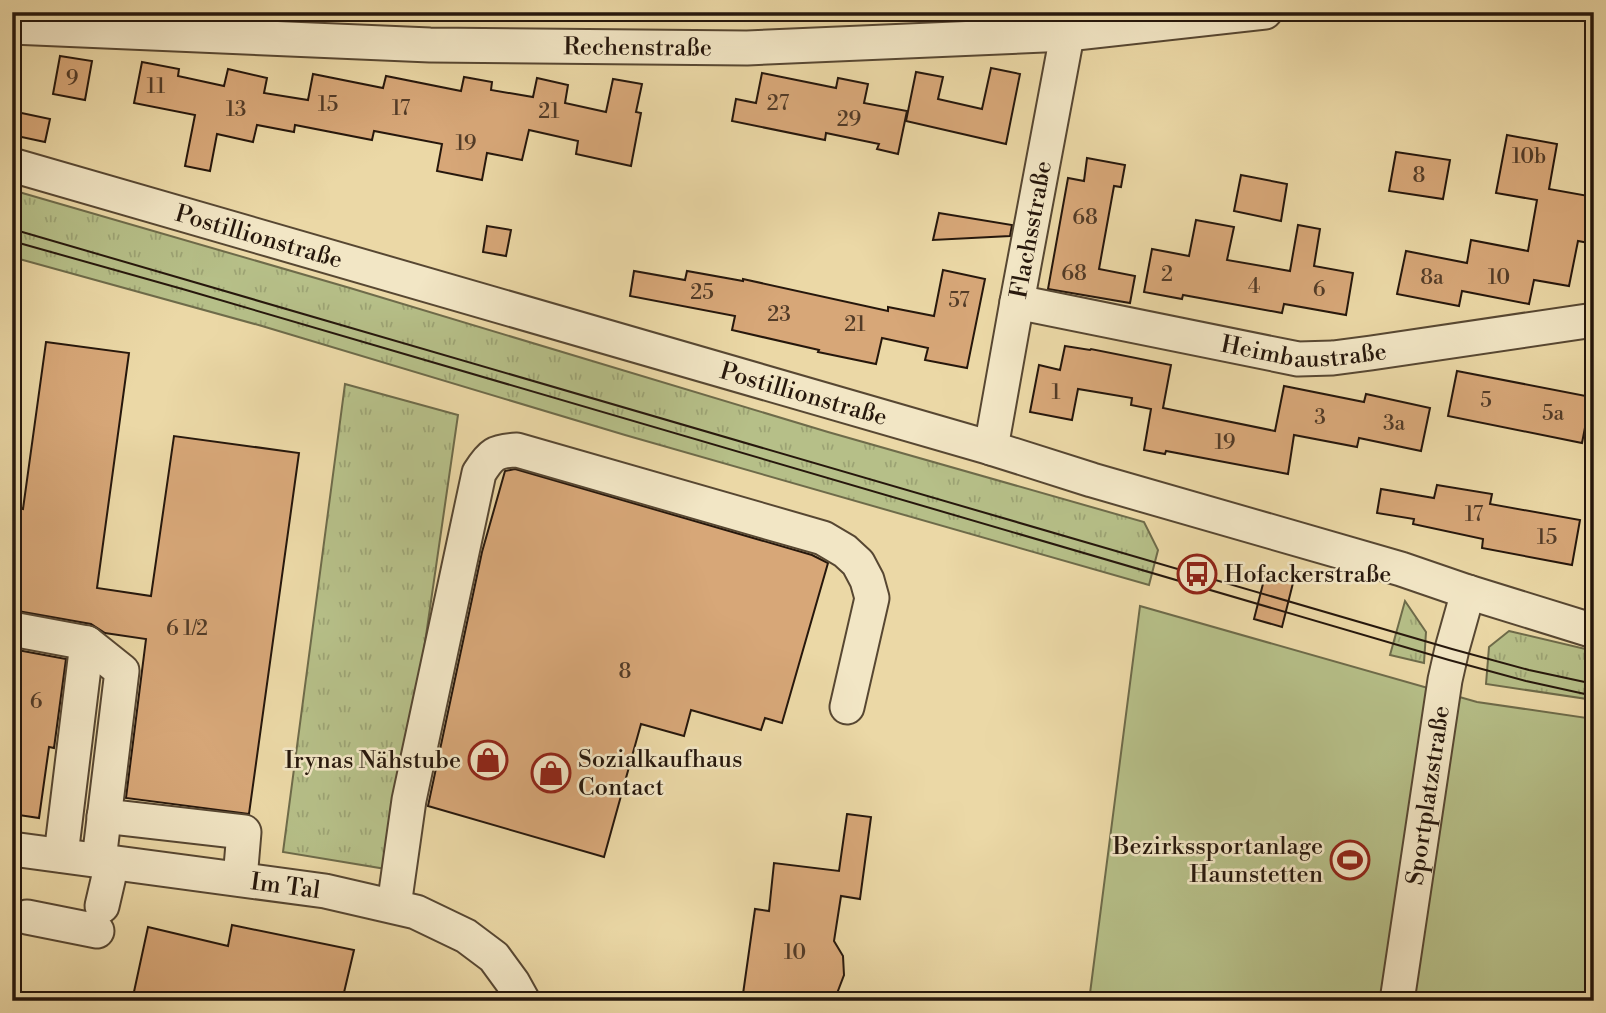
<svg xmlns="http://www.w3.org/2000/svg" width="1606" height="1013" font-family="'Libre Bodoni',serif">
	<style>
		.grass { fill: url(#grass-tufts); stroke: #6e6b4a; stroke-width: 2 }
		.pitch { fill: #b6bf88; stroke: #6e6b4a; stroke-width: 2 }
		.building { fill: #d7a778; stroke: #26170c; stroke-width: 2 }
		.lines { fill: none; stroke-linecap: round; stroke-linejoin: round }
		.minor-casing { stroke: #574732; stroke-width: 37 }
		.minor { stroke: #f2e6c5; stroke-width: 33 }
		.tram { stroke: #26170c; stroke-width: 2 }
		.labels { text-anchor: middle; stroke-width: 5; stroke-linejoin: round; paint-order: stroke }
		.number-label { font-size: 21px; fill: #523b27 }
		.street-label { font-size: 24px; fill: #26170c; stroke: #f2e6c5 }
		.poi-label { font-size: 24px; fill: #26170c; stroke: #f2e6c5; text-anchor: start }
	</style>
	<defs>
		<pattern id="grass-tufts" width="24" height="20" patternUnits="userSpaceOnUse" patternTransform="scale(1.75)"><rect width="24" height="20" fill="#b6bf88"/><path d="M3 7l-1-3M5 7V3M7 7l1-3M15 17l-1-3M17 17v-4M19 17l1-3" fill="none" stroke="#9ca374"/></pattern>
	</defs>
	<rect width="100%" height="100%" fill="#ebd8a6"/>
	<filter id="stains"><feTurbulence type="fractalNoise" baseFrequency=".00286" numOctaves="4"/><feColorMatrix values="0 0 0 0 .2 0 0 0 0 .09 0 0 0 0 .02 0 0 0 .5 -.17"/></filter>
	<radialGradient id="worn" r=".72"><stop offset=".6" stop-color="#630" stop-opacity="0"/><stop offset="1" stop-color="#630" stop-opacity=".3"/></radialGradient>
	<g class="grass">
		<polygon points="12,190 350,288 828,432 1144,522 1158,550 1149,585 625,435 262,326 12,257"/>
		<polygon points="345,384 458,415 392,870 283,852"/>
		<polygon points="1405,601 1426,632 1424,663 1390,655"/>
		<polygon points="1509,631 1594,651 1594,700 1486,684 1489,647"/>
	</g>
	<polygon class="pitch" points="1140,606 1477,702 1594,719 1594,1001 1089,1001"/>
	<g class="building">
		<polygon points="60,56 92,61 85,100 53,94"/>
		<polygon points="142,62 179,69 178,76 224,86 228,69 267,78 264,93 308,100 313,74 383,88 386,76 461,91 464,77 492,82 491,90 533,97 537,78 568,85 565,103 606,112 613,79 642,84 636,112 641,113 631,166 576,154 578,141 529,130 522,160 487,153 482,180 437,171 442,144 374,131 372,140 295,125 294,132 257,125 253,142 217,134 210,171 185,166 195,115 134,103"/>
		<polygon points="991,68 1020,74 1006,144 906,121 916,72 943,77 938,99 982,109"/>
		<polygon points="762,73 836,88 838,78 868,84 864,103 907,111 898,154 877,149 879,144 826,133 825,140 732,121 736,99 756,103"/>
		<polygon points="12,111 50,119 45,142 12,135"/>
		<polygon points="1507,135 1557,144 1549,189 1594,197 1594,244 1578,241 1569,286 1534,280 1529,304 1462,291 1459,306 1397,294 1406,251 1467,263 1471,240 1528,251 1537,200 1496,193"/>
		<polygon points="1396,152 1450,160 1443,199 1389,191"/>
		<polygon points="1087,158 1125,165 1121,187 1114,186 1099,269 1135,276 1130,303 1048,289 1068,178 1084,181"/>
		<polygon points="1241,175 1287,184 1281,221 1234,211"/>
		<polygon points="939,213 1012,225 1010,236 933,240"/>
		<polygon points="1196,220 1234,227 1227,260 1290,271 1298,225 1320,229 1314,266 1353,273 1346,315 1284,304 1282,313 1183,295 1182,299 1144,292 1152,249 1189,256"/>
		<polygon points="487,226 511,230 506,256 483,252"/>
		<polygon points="943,270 985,279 967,368 925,360 928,348 882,338 876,364 818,352 819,350 732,330 735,316 630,296 634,271 685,280 687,271 743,281 743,279 888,311 888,307 934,316"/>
		<polygon points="46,342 129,353 97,588 151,596 174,436 299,453 249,814 126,798 146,639 105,633 91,624 12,610 12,507 23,509"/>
		<polygon points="1065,346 1090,350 1091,349 1171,365 1163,408 1275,431 1284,386 1364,402 1366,394 1430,408 1421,451 1359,438 1357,447 1294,435 1288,474 1166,451 1165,454 1144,450 1151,409 1131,405 1132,398 1078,389 1072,420 1030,412 1039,365 1060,370"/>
		<polygon points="1457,371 1591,397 1582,443 1448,416"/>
		<polygon points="515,469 812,555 828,563 782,723 765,718 761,730 691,710 684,736 641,724 604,857 428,806 482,552 505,471"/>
		<polygon points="1437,485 1492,494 1490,504 1580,520 1572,565 1482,548 1483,539 1413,524 1414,519 1377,513 1381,489 1434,498"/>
		<polygon points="1265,576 1293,583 1282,627 1254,619"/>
		<polygon points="12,649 66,659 54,748 49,747 39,818 12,814"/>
		<polygon points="847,814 871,817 860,899 841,896 834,941 843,956 844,975 836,996 832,1001 742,1001 755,909 769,911 774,863 839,871"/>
		<polygon points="232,925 354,950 342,1001 132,1001 148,927 228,946"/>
	</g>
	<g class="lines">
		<defs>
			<g id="minor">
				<path id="s1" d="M 12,27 L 430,45 L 747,48 L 1067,34 L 1265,12"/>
				<path id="s2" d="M 12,165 L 991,448 L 1092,480 L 1401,569 L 1468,592 L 1594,631"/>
				<path id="s3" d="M 1017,302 L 1298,359 L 1333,358 L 1371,353 L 1594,320"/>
				<path id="s4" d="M 991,448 L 1017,302 L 1071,14"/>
				<polyline points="12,629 87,643 122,671 99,860"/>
				<polyline points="104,816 244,832 240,879"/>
				<path id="s5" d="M 12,849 L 325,891 L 416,912 L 466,936 L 494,957 L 513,983 L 523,1001"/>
				<polyline points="61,855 87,643"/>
				<polyline points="102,906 112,863"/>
				<path d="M 394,906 L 409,800 L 479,473 C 491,454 495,451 517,450 L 823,538 L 845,551 L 858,563 L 867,580 L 872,598 L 847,707"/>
				<polyline points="27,917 97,931"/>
				<path id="s6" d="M 1397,1001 L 1445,680 L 1452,649 L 1468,592"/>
			</g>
		</defs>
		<use href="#minor" class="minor-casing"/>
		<use href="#minor" class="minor"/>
		<g class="tram">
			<polyline points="12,229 1452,649 1529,670 1594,684"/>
			<polyline points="12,241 186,290 1449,660 1526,681 1594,696"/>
		</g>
	</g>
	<defs>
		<symbol id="bus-ring" viewBox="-11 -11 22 22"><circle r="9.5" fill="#f2e6c5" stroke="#8f2418" stroke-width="1.5"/><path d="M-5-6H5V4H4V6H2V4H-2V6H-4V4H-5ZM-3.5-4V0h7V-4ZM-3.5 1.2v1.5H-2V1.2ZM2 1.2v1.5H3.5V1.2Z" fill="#8f2418"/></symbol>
		<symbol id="shop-ring" viewBox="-11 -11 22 22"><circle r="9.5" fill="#f2e6c5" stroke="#8f2418" stroke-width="1.5"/><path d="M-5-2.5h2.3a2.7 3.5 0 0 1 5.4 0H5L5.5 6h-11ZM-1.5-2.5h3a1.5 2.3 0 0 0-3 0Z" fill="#8f2418"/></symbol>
		<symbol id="stadium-ring" viewBox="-11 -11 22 22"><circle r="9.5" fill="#f2e6c5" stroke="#8f2418" stroke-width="1.5"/><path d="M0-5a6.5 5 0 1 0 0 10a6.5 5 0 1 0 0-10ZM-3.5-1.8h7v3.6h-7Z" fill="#8f2418"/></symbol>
	</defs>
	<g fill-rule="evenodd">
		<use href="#bus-ring" x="1175" y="552" width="44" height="44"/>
		<use href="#shop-ring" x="466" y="738" width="44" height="44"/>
		<use href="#shop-ring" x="529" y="751" width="44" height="44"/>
		<use href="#stadium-ring" x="1328" y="838" width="44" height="44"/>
	</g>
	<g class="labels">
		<g class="number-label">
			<text x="72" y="85">9</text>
			<text x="156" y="93">11</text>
			<text x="778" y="110">27</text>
			<text x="328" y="111">15</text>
			<text x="401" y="115">17</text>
			<text x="236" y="116">13</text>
			<text x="549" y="118">21</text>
			<text x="849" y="126">29</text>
			<text x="466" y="150">19</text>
			<text x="1529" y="163">10b</text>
			<text x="1419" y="182">8</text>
			<text x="1085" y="224">68</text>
			<text x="1074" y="280">68</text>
			<text x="1167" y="281">2</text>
			<text x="1432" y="284">8a</text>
			<text x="1499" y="284">10</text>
			<text x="1254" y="293">4</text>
			<text x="1319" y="296">6</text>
			<text x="702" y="299">25</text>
			<text x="959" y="307">57</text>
			<text x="779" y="321">23</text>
			<text x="855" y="331">21</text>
			<text x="1056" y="399">1</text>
			<text x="1486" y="407">5</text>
			<text x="1553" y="420">5a</text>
			<text x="1320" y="424">3</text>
			<text x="1394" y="430">3a</text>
			<text x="1225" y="449">19</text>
			<text x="1474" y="521">17</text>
			<text x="1547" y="544">15</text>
			<text x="187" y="635">6 1/2</text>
			<text x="625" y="678">8</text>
			<text x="36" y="708">6</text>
			<text x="795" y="959">10</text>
		</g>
		<g class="street-label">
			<text dy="8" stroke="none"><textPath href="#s1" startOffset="626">Rechenstraße</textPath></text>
			<text dy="8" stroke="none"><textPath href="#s4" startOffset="222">Flachsstraße</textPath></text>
			<text dy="8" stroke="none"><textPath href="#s2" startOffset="257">Postillionstraße</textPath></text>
			<text dy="8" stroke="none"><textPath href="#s3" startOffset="292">Heimbaustraße</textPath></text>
			<text dy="8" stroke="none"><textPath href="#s2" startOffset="824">Postillionstraße</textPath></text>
			<text dy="8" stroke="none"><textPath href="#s6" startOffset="208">Sportplatzstraße</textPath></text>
			<text dy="8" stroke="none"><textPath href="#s5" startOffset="276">Im Tal</textPath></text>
		</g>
		<g class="poi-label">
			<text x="1224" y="582">Hofackerstraße</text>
			<text x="578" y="767">Sozialkaufhaus<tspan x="578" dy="28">Contact</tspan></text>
			<text x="461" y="768" text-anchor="end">Irynas Nähstube</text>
			<text x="1323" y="854" text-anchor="end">Bezirkssportanlage<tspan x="1323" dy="28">Haunstetten</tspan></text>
		</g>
	</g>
	<rect width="1606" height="1013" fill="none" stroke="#ebd8a6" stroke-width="42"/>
	<rect x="14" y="14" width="1578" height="985" fill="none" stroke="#26170c" stroke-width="3.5"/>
	<rect x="21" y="21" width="1564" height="971" fill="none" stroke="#26170c" stroke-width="2"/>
	<rect width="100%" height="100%" filter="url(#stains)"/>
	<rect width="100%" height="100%" fill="url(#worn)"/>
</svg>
